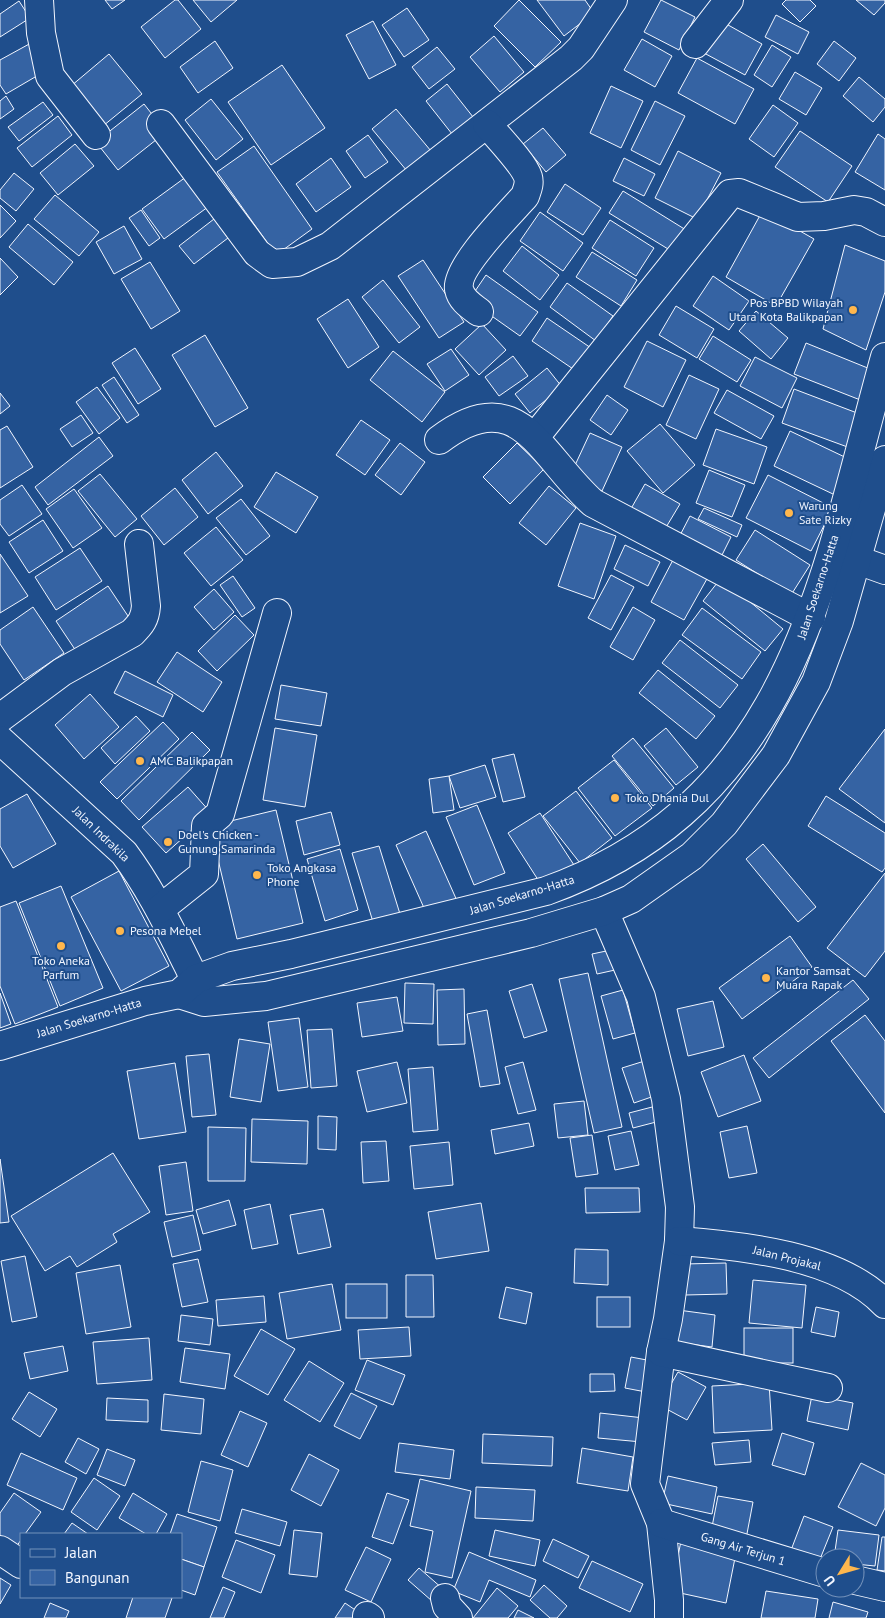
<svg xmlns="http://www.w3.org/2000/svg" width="885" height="1618" font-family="'PT Sans',sans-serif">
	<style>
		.building { fill: #3563a3; stroke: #f2f6ff }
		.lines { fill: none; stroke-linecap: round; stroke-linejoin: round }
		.minor-casing { stroke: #f2f6ff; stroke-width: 30 }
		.highway-casing { stroke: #f2f6ff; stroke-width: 30 }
		.minor { stroke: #1f4e8c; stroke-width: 28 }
		.highway { stroke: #1f4e8c; stroke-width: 28 }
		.poi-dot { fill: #ffb74d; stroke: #1f4e8c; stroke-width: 2 }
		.labels { text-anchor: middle; stroke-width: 4; stroke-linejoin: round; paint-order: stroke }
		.poi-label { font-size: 12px; fill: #f2f6ff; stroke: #1f4e8c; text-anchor: start }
		.street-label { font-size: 12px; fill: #f2f6ff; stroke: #1f4e8c }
	</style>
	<rect width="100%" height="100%" fill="#1f4e8c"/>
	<g class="building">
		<polygon points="105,0 125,0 112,9"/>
		<polygon points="175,0 178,0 201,29 165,58 141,27"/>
		<polygon points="193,0 237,0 211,22"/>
		<polygon points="519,0 561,42 535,67 494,26"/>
		<polygon points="537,0 585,0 594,13 564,36"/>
		<polygon points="661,0 695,17 679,50 644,32"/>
		<polygon points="786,0 810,0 816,6 800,22 782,4"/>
		<polygon points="856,0 885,0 885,3 874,15"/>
		<polygon points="19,1 30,18 0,37 0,14"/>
		<polygon points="407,8 429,40 404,57 382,25"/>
		<polygon points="776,15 809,32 798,54 765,37"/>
		<polygon points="373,21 396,65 369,79 346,35"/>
		<polygon points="721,21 762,44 745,75 704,53"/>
		<polygon points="494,36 524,72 500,92 470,57"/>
		<polygon points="642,39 672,56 655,87 624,70"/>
		<polygon points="215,41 233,68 198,93 180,67"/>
		<polygon points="834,41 856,58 839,81 817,64"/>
		<polygon points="31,43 47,70 6,94 0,85 0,60"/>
		<polygon points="772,45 791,57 772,87 754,75"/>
		<polygon points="437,47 455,69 429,89 412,67"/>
		<polygon points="109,54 142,94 103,126 71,86"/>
		<polygon points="697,58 754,89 735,124 678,93"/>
		<polygon points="282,65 325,128 271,165 228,102"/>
		<polygon points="795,72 822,88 806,115 779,99"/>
		<polygon points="859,77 885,99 885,107 873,122 843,96"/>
		<polygon points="447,84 477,122 456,139 426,101"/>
		<polygon points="611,86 643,101 621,148 590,133"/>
		<polygon points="6,96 14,109 0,119 0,101"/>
		<polygon points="211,99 243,139 216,160 185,120"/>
		<polygon points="655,101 685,116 660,165 631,150"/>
		<polygon points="43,102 53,115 19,141 8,127"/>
		<polygon points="144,104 166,132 118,170 96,142"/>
		<polygon points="773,105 798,123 774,157 749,139"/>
		<polygon points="396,109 436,157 412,177 372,129"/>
		<polygon points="58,116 72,135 32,167 17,148"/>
		<polygon points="543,128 566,155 546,172 523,144"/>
		<polygon points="800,131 852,166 828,202 775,167"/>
		<polygon points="878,134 885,139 885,190 855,172"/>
		<polygon points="368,135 388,162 365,178 346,151"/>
		<polygon points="75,144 94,166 58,195 40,173"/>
		<polygon points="254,146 312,229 276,255 217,172"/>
		<polygon points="678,151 721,173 697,219 655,198"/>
		<polygon points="331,158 351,187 316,212 296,184"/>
		<polygon points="624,158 655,174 644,196 613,181"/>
		<polygon points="14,173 34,189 16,211 0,198 0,190"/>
		<polygon points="190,174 212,204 164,239 142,209"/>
		<polygon points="565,184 601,208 583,235 547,212"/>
		<polygon points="623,191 686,230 673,252 609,213"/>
		<polygon points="55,195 99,232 79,256 34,219"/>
		<polygon points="0,205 16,221 0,238"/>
		<polygon points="141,210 160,238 149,246 129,218"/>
		<polygon points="763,210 814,239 776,306 726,277"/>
		<polygon points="540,212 583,243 563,271 520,241"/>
		<polygon points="214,219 228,238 194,264 179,246"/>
		<polygon points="610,220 654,248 636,276 592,248"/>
		<polygon points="28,224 73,262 54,285 9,247"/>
		<polygon points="124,226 142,259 114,274 96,242"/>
		<polygon points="845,245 885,261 885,292 866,350 823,329"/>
		<polygon points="522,246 559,275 540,300 503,271"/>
		<polygon points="592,252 637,280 621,306 576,277"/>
		<polygon points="0,258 18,277 0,295"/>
		<polygon points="423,260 464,322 439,338 398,276"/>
		<polygon points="150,262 180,311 151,329 121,279"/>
		<polygon points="486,275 538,312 520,336 469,300"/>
		<polygon points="713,276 749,301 729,330 693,306"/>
		<polygon points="383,280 420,327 399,343 362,297"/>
		<polygon points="567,283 613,316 596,341 550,307"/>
		<polygon points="348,299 379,347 348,368 317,319"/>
		<polygon points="676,306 714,329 697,358 659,335"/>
		<polygon points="756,311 788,338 771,359 739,331"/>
		<polygon points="547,318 591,348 576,371 532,341"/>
		<polygon points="482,324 506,350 479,375 455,349"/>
		<polygon points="205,335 248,408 215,427 172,355"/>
		<polygon points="713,336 751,360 737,382 699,359"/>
		<polygon points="647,341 686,360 663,407 624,387"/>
		<polygon points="806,343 880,373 868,403 794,374"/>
		<polygon points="135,348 161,389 138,404 112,363"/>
		<polygon points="451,349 469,375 445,391 427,364"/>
		<polygon points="393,351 445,392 422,422 370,380"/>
		<polygon points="513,356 528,376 499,396 485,377"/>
		<polygon points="755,357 797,378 782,408 740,386"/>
		<polygon points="547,368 562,387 530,413 515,394"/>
		<polygon points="689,375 719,389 696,439 666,425"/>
		<polygon points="114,377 139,415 127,423 102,385"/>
		<polygon points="97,387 120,418 99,434 76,402"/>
		<polygon points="794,389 865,416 853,449 782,423"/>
		<polygon points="727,390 774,416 761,439 714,413"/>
		<polygon points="0,393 10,406 0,414"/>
		<polygon points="607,395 628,410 611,435 590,420"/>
		<polygon points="81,415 93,433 72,447 60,429"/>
		<polygon points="361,420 390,440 365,475 336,455"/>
		<polygon points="660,424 695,465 663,493 627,451"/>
		<polygon points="7,426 33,467 0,488 0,430"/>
		<polygon points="716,429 767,447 754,484 703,465"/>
		<polygon points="790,431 851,460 835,495 774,466"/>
		<polygon points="590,433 622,447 602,491 570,476"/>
		<polygon points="99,437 113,456 48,505 35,487"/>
		<polygon points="400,443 425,462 401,495 375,475"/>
		<polygon points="517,443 544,469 510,504 483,477"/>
		<polygon points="216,452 243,486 208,514 182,480"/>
		<polygon points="709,470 745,485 732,517 696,503"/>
		<polygon points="276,472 318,497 296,533 254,507"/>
		<polygon points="100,474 137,519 115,537 78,491"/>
		<polygon points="768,475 833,508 811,551 746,518"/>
		<polygon points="645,484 680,504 662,534 628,514"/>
		<polygon points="22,485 42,514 9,536 0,524 0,500"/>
		<polygon points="549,486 576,508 546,545 519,523"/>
		<polygon points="175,488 198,517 164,545 141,516"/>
		<polygon points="74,489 102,528 73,548 46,509"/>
		<polygon points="241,499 270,536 246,555 216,518"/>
		<polygon points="704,508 742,525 737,537 698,519"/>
		<polygon points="690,516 731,537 717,565 676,543"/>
		<polygon points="43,520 63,551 29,573 9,542"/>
		<polygon points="580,523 616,536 594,599 558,586"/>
		<polygon points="216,527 243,560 211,586 184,553"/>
		<polygon points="755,530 810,565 791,595 736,560"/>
		<polygon points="625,545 660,562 648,586 614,569"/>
		<polygon points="80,548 102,581 56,610 35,577"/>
		<polygon points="0,554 28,596 0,613"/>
		<polygon points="674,558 708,577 684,620 651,602"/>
		<polygon points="611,575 634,587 611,630 588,618"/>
		<polygon points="233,576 255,608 242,617 220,585"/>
		<polygon points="721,578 783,629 765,651 703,601"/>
		<polygon points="108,586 130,619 78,654 56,621"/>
		<polygon points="214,589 234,612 214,630 194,607"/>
		<polygon points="33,607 64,653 24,680 0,644 0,630"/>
		<polygon points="633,607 655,620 633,660 610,647"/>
		<polygon points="702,608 761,652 742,679 682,635"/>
		<polygon points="235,615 254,635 217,671 198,651"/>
		<polygon points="680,640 738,685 720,708 662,663"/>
		<polygon points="177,652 222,682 203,712 157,682"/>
		<polygon points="658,670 715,716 696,739 639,693"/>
		<polygon points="125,671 173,695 163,717 114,693"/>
		<polygon points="281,685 327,693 321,726 275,719"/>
		<polygon points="90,694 119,727 84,759 55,725"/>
		<polygon points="136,716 150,731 115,764 101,748"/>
		<polygon points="163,722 179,739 117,799 100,782"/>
		<polygon points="275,728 317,735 305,807 263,800"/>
		<polygon points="666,728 698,767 676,785 644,746"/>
		<polygon points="885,729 885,823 839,789"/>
		<polygon points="192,732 210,750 139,820 121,801"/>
		<polygon points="633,738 674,788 653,806 612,756"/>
		<polygon points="514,754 525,797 503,802 492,759"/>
		<polygon points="614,760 652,808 615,836 578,788"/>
		<polygon points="485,765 496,797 460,808 449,776"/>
		<polygon points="449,776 454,810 433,813 429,779"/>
		<polygon points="188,787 211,813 166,853 142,827"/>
		<polygon points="576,791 612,838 580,863 543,816"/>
		<polygon points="27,794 56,844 13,868 0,846 0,809"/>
		<polygon points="826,796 885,833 885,868 882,872 808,826"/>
		<polygon points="477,805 505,873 474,885 446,817"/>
		<polygon points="276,810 303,923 237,939 210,826"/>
		<polygon points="331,812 340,845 304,855 296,821"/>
		<polygon points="540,813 574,865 542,886 508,833"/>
		<polygon points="426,831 458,903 428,917 396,845"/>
		<polygon points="763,844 816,907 798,922 746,859"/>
		<polygon points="379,846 400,914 373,922 352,853"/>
		<polygon points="340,849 358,910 325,921 307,859"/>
		<polygon points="119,871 169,966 121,991 71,897"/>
		<polygon points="885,873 885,951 865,977 827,948"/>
		<polygon points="61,886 103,988 60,1006 19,903"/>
		<polygon points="16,901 58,1007 15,1024 0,986 0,907"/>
		<polygon points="790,936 812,967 742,1019 719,988"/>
		<polygon points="611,950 615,970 597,974 592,954"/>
		<polygon points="588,973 622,1127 594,1133 559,979"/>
		<polygon points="853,980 869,999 769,1078 753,1058"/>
		<polygon points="405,983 434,984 433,1024 404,1023"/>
		<polygon points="532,984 547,1031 524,1038 509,991"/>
		<polygon points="464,989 465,1044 438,1045 437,990"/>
		<polygon points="623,990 635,1033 613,1039 601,996"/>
		<polygon points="0,993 11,1024 0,1028"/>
		<polygon points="397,997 403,1031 362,1037 357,1003"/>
		<polygon points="713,1001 724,1047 688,1056 677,1009"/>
		<polygon points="487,1010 500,1084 480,1087 467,1014"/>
		<polygon points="865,1015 885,1041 885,1113 831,1041"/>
		<polygon points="299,1018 308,1087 278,1091 268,1022"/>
		<polygon points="332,1029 337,1086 311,1088 307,1030"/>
		<polygon points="239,1039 270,1044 261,1102 230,1097"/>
		<polygon points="209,1054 216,1115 192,1117 186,1056"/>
		<polygon points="744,1055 761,1101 718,1117 701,1072"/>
		<polygon points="651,1059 663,1093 634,1103 622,1068"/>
		<polygon points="397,1062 407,1103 367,1112 357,1071"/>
		<polygon points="523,1062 536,1110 518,1114 505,1067"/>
		<polygon points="175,1063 186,1132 139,1139 127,1071"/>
		<polygon points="433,1067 438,1130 413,1132 408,1069"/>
		<polygon points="584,1101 588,1135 558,1138 554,1104"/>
		<polygon points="656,1106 660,1121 633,1128 629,1113"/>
		<polygon points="318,1116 337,1117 336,1150 318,1149"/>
		<polygon points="252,1119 308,1121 307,1164 251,1162"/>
		<polygon points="529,1123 534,1146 495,1154 491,1130"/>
		<polygon points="747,1126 757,1173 729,1178 720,1132"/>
		<polygon points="208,1127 246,1128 245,1181 208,1181"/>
		<polygon points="631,1131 639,1165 615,1170 608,1136"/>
		<polygon points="592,1135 598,1174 576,1177 570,1138"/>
		<polygon points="386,1141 389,1181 363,1183 361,1142"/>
		<polygon points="449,1142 453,1185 414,1189 410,1146"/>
		<polygon points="113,1153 150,1212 113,1234 117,1242 77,1267 70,1256 45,1271 11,1216"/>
		<polygon points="0,1159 9,1222 0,1223"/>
		<polygon points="186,1162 193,1211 166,1215 159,1166"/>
		<polygon points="585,1188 639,1188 640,1212 586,1213"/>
		<polygon points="229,1200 236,1225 203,1234 196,1210"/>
		<polygon points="481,1203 489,1251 436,1259 428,1212"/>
		<polygon points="270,1204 278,1244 252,1249 244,1210"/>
		<polygon points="323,1209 331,1247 298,1254 290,1215"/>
		<polygon points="193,1215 201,1250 172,1257 164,1222"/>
		<polygon points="575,1249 608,1250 608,1285 574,1283"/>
		<polygon points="25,1256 37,1317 12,1322 1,1261"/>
		<polygon points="198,1259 208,1302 182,1307 173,1264"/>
		<polygon points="726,1263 727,1294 685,1295 684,1264"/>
		<polygon points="120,1265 131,1327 86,1334 76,1273"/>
		<polygon points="406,1275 433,1275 434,1317 406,1317"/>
		<polygon points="753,1280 806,1285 802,1328 749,1323"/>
		<polygon points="332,1284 341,1330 287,1339 279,1293"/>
		<rect x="346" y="1284" width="41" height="34"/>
		<polygon points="506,1287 532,1293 526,1324 499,1318"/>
		<polygon points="264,1296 266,1322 218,1326 216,1300"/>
		<rect x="597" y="1297" width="33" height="30"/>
		<polygon points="816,1307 839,1312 835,1337 811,1332"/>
		<polygon points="678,1310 715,1315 712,1347 675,1342"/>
		<polygon points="181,1315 213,1319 210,1345 178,1341"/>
		<polygon points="409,1327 411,1356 360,1359 358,1330"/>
		<rect x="744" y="1328" width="49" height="35"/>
		<polygon points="261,1329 295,1349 268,1395 234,1376"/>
		<polygon points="149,1338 152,1380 97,1384 93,1342"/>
		<polygon points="63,1346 68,1371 30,1379 24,1353"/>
		<polygon points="185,1348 230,1354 225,1389 180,1382"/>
		<polygon points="631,1357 652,1361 646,1392 625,1388"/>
		<polygon points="367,1360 405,1375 393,1405 355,1390"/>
		<polygon points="309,1361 344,1383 320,1422 284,1400"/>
		<polygon points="678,1372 706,1387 687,1420 659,1405"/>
		<polygon points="590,1374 614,1374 615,1391 590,1392"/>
		<polygon points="769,1383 772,1430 714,1433 712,1386"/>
		<polygon points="29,1392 57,1409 40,1437 12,1419"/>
		<polygon points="351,1393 377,1406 360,1439 334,1426"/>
		<polygon points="164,1394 204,1399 201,1434 161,1430"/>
		<polygon points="812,1395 853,1403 848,1430 807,1421"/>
		<polygon points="107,1398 148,1400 148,1422 106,1420"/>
		<polygon points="240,1411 267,1423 248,1467 221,1455"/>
		<polygon points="600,1413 644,1418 642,1442 598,1438"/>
		<polygon points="782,1433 814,1443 805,1475 772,1465"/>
		<polygon points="483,1434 553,1437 552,1466 482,1463"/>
		<polygon points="78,1438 99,1449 86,1474 65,1462"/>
		<polygon points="749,1440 751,1462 715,1465 712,1443"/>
		<polygon points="399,1443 454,1450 450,1479 395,1472"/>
		<polygon points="582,1448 633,1457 628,1491 577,1483"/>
		<polygon points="107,1449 135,1460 125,1486 97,1475"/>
		<polygon points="21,1453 77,1478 63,1510 7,1485"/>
		<polygon points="309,1454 339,1470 321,1506 291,1490"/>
		<polygon points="201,1461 233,1470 220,1521 188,1512"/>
		<polygon points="861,1463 885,1475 885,1508 876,1526 838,1507"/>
		<polygon points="668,1476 717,1487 712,1514 662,1503"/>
		<polygon points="94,1478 120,1496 97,1530 71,1512"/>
		<polygon points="420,1479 471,1491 452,1578 425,1572 433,1531 410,1526"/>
		<polygon points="476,1487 535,1490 533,1521 475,1518"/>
		<polygon points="14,1493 41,1512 25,1534 21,1534 21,1540 16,1547 0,1536 0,1513"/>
		<polygon points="133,1493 167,1514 156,1534 146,1534 119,1518"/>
		<polygon points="387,1493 409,1500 393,1544 372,1537"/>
		<polygon points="718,1496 753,1502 746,1539 711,1532"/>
		<polygon points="242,1509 287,1522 280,1546 235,1533"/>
		<polygon points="177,1514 217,1527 204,1567 181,1559 181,1534 170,1534"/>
		<polygon points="804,1516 833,1527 816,1569 788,1558"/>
		<polygon points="72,1523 88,1534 64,1534"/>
		<polygon points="294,1530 322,1533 317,1577 289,1574"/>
		<polygon points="495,1530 540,1540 535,1566 489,1556"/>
		<polygon points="838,1530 879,1535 875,1566 855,1564 855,1558 834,1558"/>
		<polygon points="882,1537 885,1537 885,1571 877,1570"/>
		<polygon points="553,1539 589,1556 578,1578 543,1561"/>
		<polygon points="236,1540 275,1555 261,1593 222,1577"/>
		<polygon points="681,1541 736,1553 726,1603 671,1591"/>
		<polygon points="366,1547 391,1559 371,1602 345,1590"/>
		<polygon points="469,1552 536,1580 530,1597 489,1580 480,1602 453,1591"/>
		<polygon points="181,1559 204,1567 195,1595 181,1590"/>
		<polygon points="592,1561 643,1584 630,1612 579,1588"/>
		<polygon points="419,1568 443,1589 432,1601 408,1580"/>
		<polygon points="0,1578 11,1585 0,1604"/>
		<polygon points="544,1585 567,1606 557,1618 550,1618 530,1600"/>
		<polygon points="223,1587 235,1592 224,1618 210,1618"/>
		<polygon points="497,1588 518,1606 508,1618 473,1618"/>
		<polygon points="766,1591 818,1599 815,1618 761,1618"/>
		<polygon points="133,1597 168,1597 172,1598 165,1618 126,1618"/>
		<polygon points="833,1602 868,1612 866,1618 829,1618"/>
		<polygon points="50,1603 69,1611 66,1618 44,1618"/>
		<polygon points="345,1603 367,1618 335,1618"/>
		<polygon points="518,1610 534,1618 514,1618"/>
	</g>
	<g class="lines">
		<defs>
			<g id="minor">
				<polyline points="39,0 41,33 50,76 96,135"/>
				<polyline points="695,44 729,0"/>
				<polyline points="161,124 257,253 272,264 297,262 330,246 571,58 581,48 613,0"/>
				<path d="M 479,312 C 471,306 461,300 459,289 C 455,268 510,213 525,196 C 527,190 530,184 528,177 C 524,164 497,136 487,124"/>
				<polyline points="535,437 730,194 739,193 798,217 824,216 854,210 866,212 885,222"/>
				<path d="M 439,440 C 519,379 540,456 593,503 L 811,618"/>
				<polyline points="835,552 885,570"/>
				<path d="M 0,718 L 62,672 L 132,633 C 141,624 145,619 146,606 L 139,544"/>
				<path d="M 0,740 L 124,853 C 147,884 164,917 181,951 C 189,968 198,983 203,1001"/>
				<polyline points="160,909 204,874 206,826 220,814 277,613"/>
				<polyline points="604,911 641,997 666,1099 680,1207 679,1241 668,1319 661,1352 645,1484 661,1523 669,1600 669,1618"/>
				<path d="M 679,1241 C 744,1246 838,1255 885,1304"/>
				<polyline points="661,1352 828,1388"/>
				<polyline points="661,1523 825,1573"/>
				<polyline points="0,1550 21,1564"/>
				<polyline points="855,1580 885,1587"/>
				<polyline points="445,1598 447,1606 458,1618"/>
				<polyline points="367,1616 370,1618"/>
			</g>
			<g id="highway">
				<polyline points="179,994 204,1002 266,996 531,933 604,911 631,899 692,856 724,824 776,755 816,682 839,621 885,460"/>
				<path d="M 0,1046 L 145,1001 L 179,994 L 196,979 L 232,966 L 291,954 L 546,891 C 794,802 823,579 885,357"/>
			</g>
		</defs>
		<use href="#minor" class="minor-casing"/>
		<use href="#highway" class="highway-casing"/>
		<use href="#minor" class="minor"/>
		<use href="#highway" class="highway"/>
	</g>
	<g class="poi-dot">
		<circle cx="853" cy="310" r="5"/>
		<circle cx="789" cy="513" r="5"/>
		<circle cx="140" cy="761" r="5"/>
		<circle cx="615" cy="798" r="5"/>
		<circle cx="168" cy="842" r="5"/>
		<circle cx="257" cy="875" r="5"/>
		<circle cx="120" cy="931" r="5"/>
		<circle cx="61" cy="946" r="5"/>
		<circle cx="766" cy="978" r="5"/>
	</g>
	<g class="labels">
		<g class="poi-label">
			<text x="843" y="307" text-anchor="end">Pos BPBD Wilayah<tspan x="843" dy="14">Utara Kota Balikpapan</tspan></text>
			<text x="799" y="510">Warung<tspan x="799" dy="14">Sate Rizky</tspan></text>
			<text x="150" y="765">AMC Balikpapan</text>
			<text x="625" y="802">Toko Dhania Dul</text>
			<text x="178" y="839">Doel's Chicken -<tspan x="178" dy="14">Gunung Samarinda</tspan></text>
			<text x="267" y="872">Toko Angkasa<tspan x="267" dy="14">Phone</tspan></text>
			<text x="130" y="935">Pesona Mebel</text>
			<text x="61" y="965" text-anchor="middle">Toko Aneka<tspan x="61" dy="14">Parfum</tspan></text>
			<text x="776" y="975">Kantor Samsat<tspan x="776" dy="14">Muara Rapak</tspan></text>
		</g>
		<g class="street-label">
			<text transform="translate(818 587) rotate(-72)" y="4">Jalan Soekarno-Hatta</text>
			<text transform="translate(101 834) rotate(44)" y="4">Jalan Indrakila</text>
			<text transform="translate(522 895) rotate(-17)" y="4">Jalan Soekarno-Hatta</text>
			<text transform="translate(89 1018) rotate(-17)" y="4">Jalan Soekarno-Hatta</text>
			<text transform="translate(787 1258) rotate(14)" y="4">Jalan Projakal</text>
			<text transform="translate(743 1549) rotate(17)" y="4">Gang Air Terjun 1</text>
		</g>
	</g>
	<rect x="20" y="1533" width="162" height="65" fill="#1f4e8c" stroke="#7391ba"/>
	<rect x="30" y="1549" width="25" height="8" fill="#1f4e8c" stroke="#7391ba"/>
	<text x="65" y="1558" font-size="15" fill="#f2f6ff">Jalan</text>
	<rect x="30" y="1570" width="25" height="15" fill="#3563a3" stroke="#7391ba"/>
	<text x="65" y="1583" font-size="15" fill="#f2f6ff">Bangunan</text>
	<g transform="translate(840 1573) rotate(233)"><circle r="24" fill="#1f4e8c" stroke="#7391ba"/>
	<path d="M0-4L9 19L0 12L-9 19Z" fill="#ffb74d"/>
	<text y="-8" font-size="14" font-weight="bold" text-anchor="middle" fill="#f2f6ff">U</text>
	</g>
</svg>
